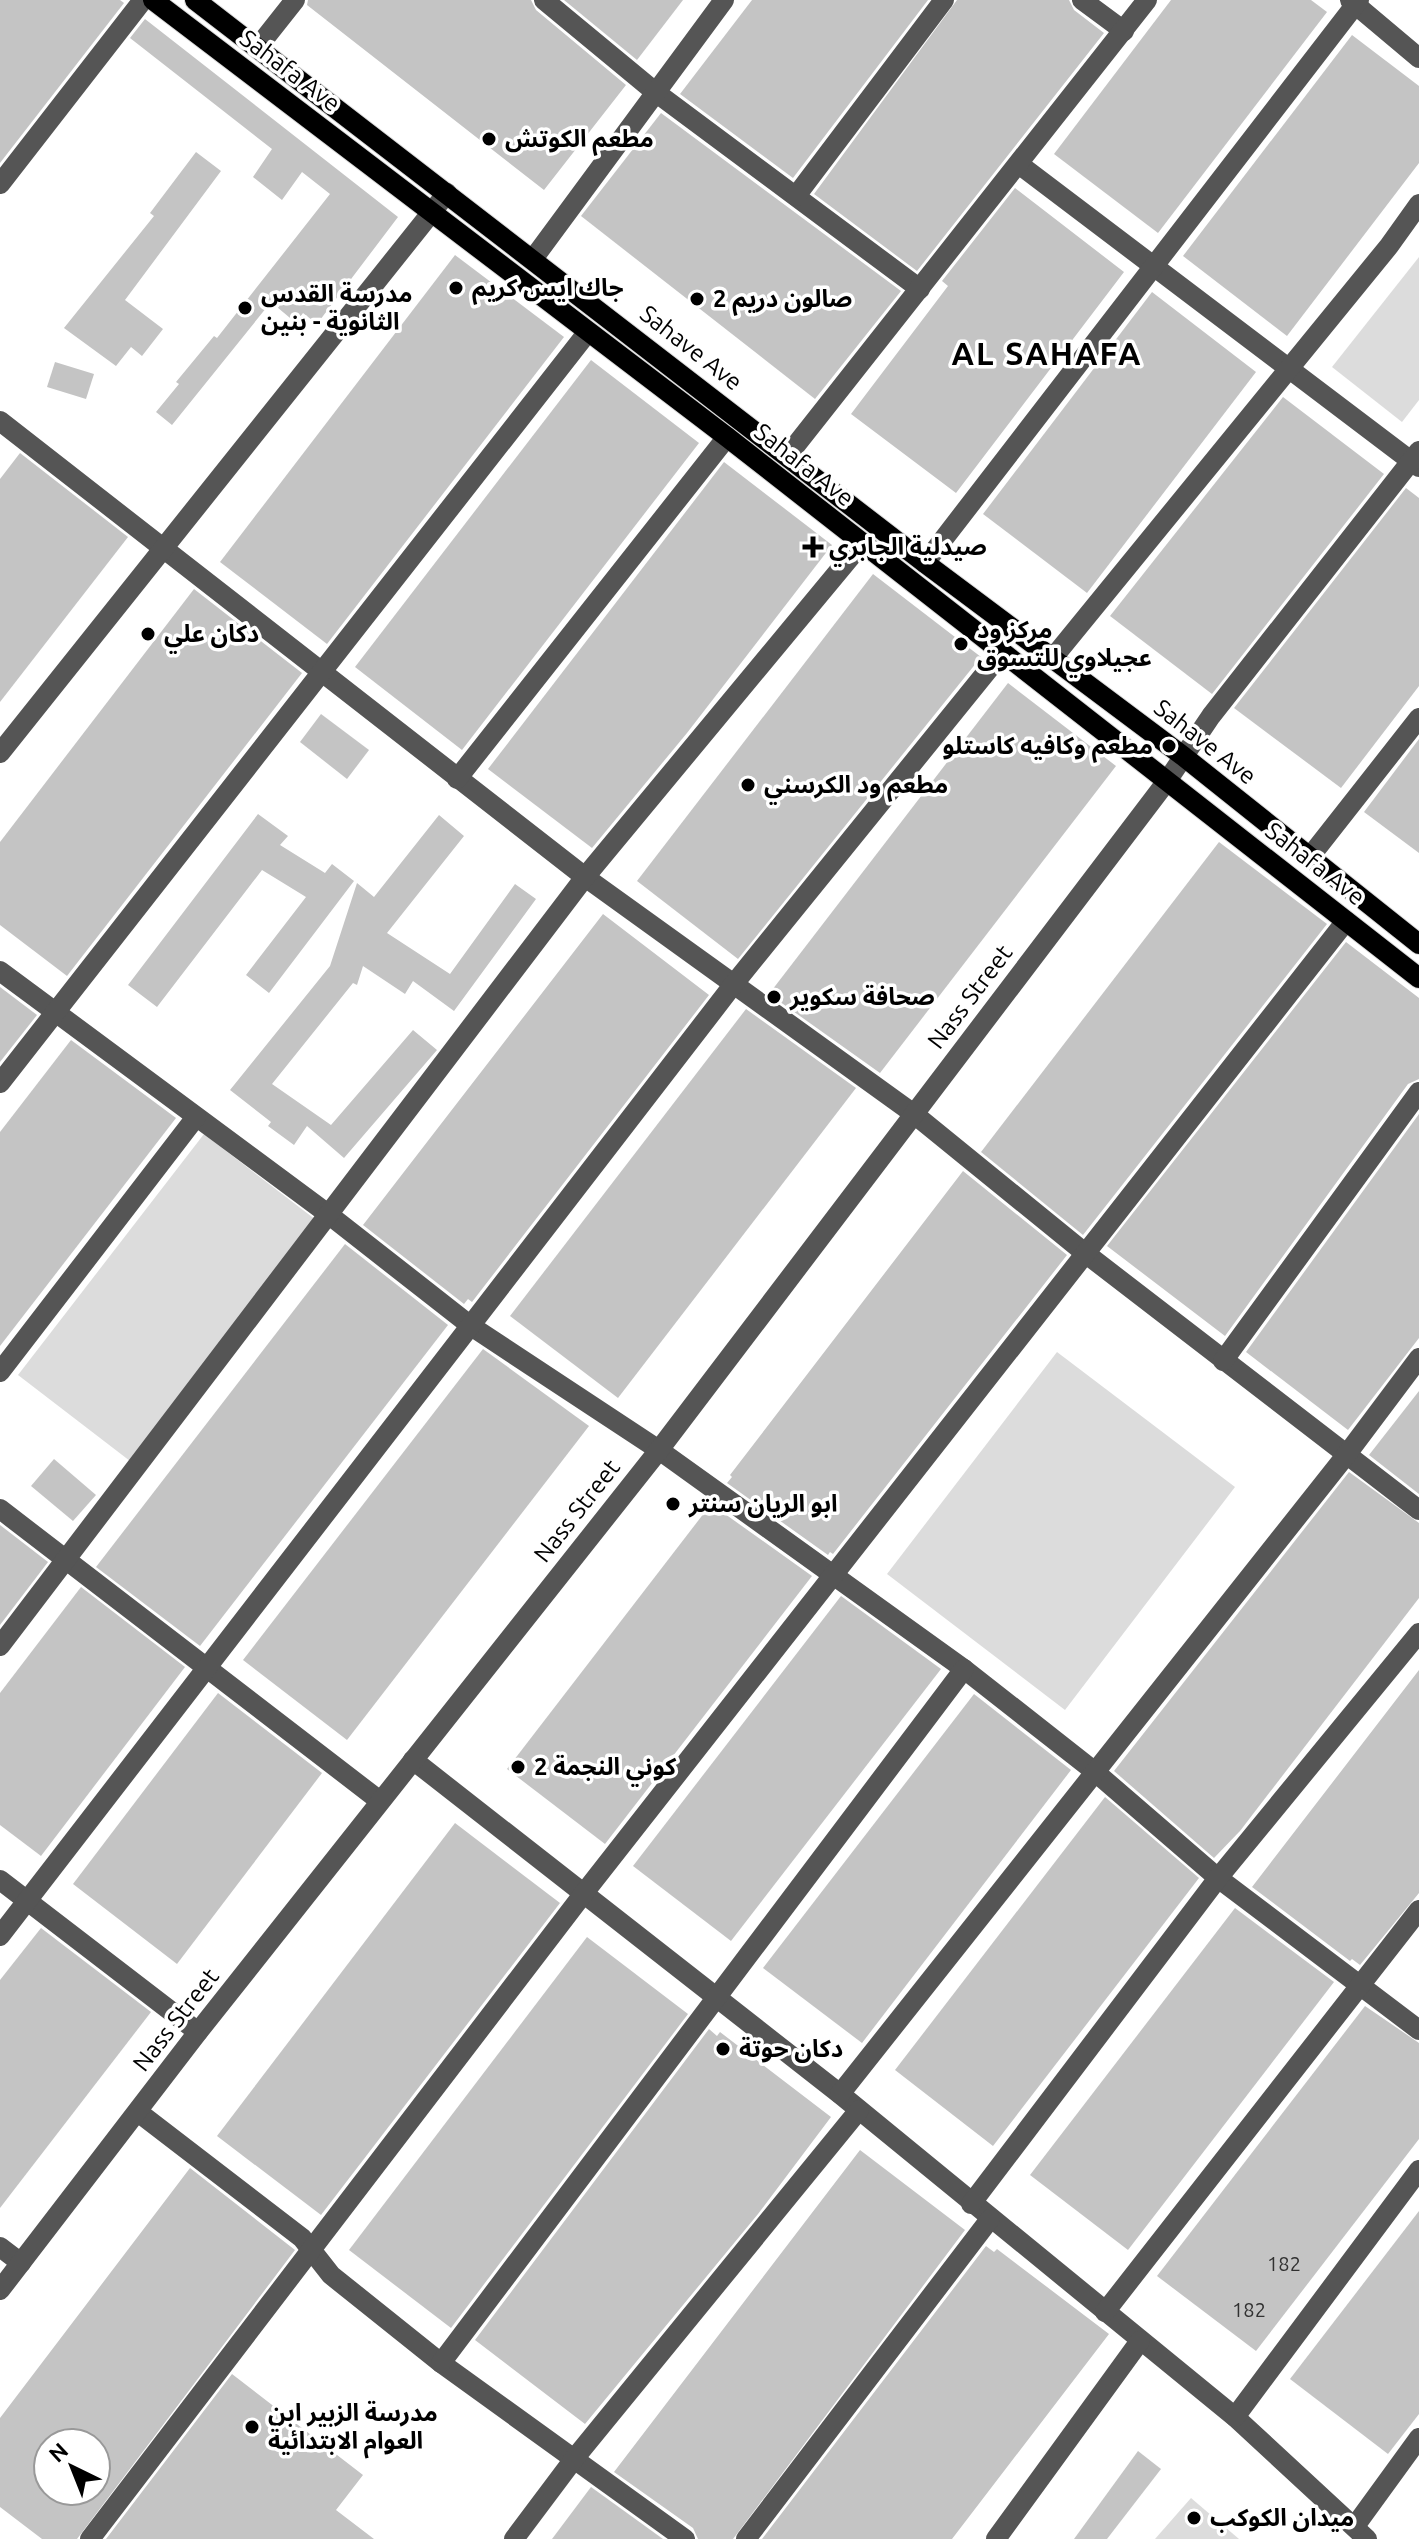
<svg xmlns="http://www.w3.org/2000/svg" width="1419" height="2539" font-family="Ubuntu,'Noto Sans Arabic',sans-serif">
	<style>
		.green { fill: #dcdcdc }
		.building { fill: #c4c4c4; fill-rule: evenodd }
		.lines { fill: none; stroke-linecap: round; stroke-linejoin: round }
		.major-casing { stroke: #dbdbdb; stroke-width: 22 }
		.minor { stroke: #555; stroke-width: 20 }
		.major { stroke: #000; stroke-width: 20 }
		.poi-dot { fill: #000; stroke: #fff; stroke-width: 3 }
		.labels { text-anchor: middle; stroke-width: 7; stroke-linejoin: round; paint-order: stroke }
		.number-label { font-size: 20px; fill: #313131 }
		.street-label { font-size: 24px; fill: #000; stroke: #fff }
		.poi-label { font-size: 24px; font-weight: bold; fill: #000; stroke: #fff; text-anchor: start }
		.district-label { font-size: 32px; font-weight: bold; letter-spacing: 2px; fill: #000; stroke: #fff }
	</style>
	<rect width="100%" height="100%" fill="#fff"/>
	<g class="green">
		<polygon points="1419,257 1419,400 1402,422 1332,367"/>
		<polygon points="204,1134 316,1220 130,1461 18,1375"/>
		<polygon points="1057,1352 1235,1487 1065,1710 887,1574"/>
		<polygon points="1191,2498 1239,2539 1155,2539"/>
	</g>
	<g class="building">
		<polygon points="0,0 120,0 124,3 0,163"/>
		<polygon points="308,0 531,0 536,10 626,85 544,190 307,5"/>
		<polygon points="564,0 683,0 637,60"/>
		<polygon points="752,0 928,0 793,178 680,94"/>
		<polygon points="957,0 1069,0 1074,10 1104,33 917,271 814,194"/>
		<polygon points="1171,0 1311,0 1327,12 1158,233 1054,154"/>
		<polygon points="145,19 398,217 317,324 303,313 296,323 271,302 172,425 156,412 179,384 176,382 214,336 217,338 330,194 302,172 282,200 253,177 272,149 130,38"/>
		<polygon points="1352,35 1419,86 1419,163 1287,336 1183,256"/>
		<polygon points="661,113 901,291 815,399 581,216"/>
		<polygon points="196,152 221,171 125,300 163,329 142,356 131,347 116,366 64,328 154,216 150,213"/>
		<polygon points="1015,188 1124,272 956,493 851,414 948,286 942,281"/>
		<polygon points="455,255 564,337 327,644 220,562"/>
		<polygon points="1152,292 1256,372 1087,593 983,514"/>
		<polygon points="591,360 699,443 462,750 355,667"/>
		<polygon points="55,362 94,374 86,399 47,387"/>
		<polygon points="1283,397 1384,474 1212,694 1110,616"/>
		<polygon points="20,453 128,537 0,702 0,479"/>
		<polygon points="724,462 832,545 687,733 592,848 488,769"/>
		<polygon points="1406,488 1419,498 1419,686 1341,788 1234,708"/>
		<polygon points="873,574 981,657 738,959 637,881"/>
		<polygon points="194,589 302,673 67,976 0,925 0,842"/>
		<polygon points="1008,683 1116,766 880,1073 769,994"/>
		<polygon points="321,714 369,750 347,779 300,742"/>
		<polygon points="1419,739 1419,853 1364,812"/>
		<polygon points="258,814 288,836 280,845 325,873 332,864 354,881 269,993 246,975 306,897 262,870 157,1007 128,985"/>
		<polygon points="439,815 464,836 387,933 450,974 515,884 536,899 454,1011 413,981 405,994 363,966 357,985 353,983 272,1084 331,1125 413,1030 437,1050 344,1158 307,1126 294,1145 268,1126 271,1122 230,1090 330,966 357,883 374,897"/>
		<polygon points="1219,842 1327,924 1083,1235 981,1152"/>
		<polygon points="603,914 709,995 472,1302 468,1299 464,1304 363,1225"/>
		<polygon points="1346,942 1419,998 1419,1079 1408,1084 1225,1336 1107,1246"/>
		<polygon points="0,987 37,1015 0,1062"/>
		<polygon points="746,1009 856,1088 618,1398 510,1316"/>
		<polygon points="71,1040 176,1118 0,1346 0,1132"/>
		<polygon points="1419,1114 1419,1338 1348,1430 1246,1352"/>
		<polygon points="963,1171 1067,1255 833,1554 830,1552 828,1555 727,1483 732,1477 730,1475"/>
		<polygon points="345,1244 448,1325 200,1646 96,1567"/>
		<polygon points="483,1349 589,1426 347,1740 243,1660"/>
		<polygon points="1419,1391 1419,1494 1369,1455"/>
		<polygon points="54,1459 96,1495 73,1521 31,1486"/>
		<polygon points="1349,1472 1419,1523 1419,1598 1240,1831 1214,1858 1114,1771"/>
		<polygon points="711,1504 812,1576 605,1844 507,1769"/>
		<polygon points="0,1525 48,1562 0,1625"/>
		<polygon points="81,1587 185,1667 41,1856 0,1825 0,1693"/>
		<polygon points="841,1596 941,1669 731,1941 633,1866"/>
		<polygon points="1419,1670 1419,1893 1360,1965 1352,1959 1350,1961 1252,1887"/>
		<polygon points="218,1693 322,1773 177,1964 73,1884"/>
		<polygon points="974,1694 1071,1770 862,2043 763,1968"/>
		<polygon points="1105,1797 1199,1878 993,2146 895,2070"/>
		<polygon points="455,1823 560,1903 321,2215 217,2136"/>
		<polygon points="1235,1908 1334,1982 1128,2250 1030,2175"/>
		<polygon points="41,1928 151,2012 0,2208 0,1980"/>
		<polygon points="587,1937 688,2014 451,2328 349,2250"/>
		<polygon points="1365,2006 1419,2043 1419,2139 1256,2351 1157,2276"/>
		<polygon points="709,2029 717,2036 720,2032 831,2117 758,2214 585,2424 475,2340"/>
		<polygon points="860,2150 965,2230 733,2539 698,2539 693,2528 614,2472"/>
		<path d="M 190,2168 L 295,2250 L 77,2539 L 42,2539 L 0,2507 L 0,2418 ZM 48,2443 L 96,2443 L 96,2491 L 48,2491 Z"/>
		<polygon points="1419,2211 1419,2414 1388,2454 1290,2379"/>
		<polygon points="986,2246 994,2252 997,2249 1109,2334 952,2539 762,2539"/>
		<polygon points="232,2374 363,2475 336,2510 374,2539 106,2539"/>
		<polygon points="1138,2451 1161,2469 1107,2539 1074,2539"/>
		<polygon points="591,2487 663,2539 552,2539"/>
	</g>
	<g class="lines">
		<defs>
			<g id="major">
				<polyline points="153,0 727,437 1419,978"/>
				<polyline points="195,0 925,563 1183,756 1419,944"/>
			</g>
		</defs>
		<use href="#major" class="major-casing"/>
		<g class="minor">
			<polyline points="544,0 654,91 920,289"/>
			<polyline points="1082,0 1124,31"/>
			<polyline points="1350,0 1419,58"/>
			<polyline points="257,48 295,0"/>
			<polyline points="1020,165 1419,467"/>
			<polyline points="0,184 143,0"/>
			<polyline points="796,196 944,0"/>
			<polyline points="533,259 724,0"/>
			<polyline points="0,421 585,877 914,1114 1085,1253 1419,1510"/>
			<polyline points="788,455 1147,0"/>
			<polyline points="925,563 1359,0"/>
			<polyline points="1052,659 1389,246 1419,204"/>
			<polyline points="0,753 447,193"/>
			<polyline points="457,779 727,437"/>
			<polyline points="1309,858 1419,718"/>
			<polyline points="0,971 328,1214 471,1326 659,1450 964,1669 1094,1771 1218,1878 1419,2030"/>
			<polyline points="0,1083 587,333"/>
			<polyline points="1223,1361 1419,1092"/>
			<polyline points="0,1372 196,1117"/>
			<polyline points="0,1509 380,1801"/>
			<polyline points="0,1646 585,877 862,543"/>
			<polyline points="413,1760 840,2094 1235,2417 1367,2539"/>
			<polyline points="0,1880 198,2032"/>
			<polyline points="0,1936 733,985 1001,654"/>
			<polyline points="840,2094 1347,1454 1419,1358"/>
			<polyline points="138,2112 302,2238 331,2275 441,2363 685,2539"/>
			<polyline points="971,2204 1218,1878 1419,1633"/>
			<polyline points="0,2247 21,2263"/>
			<polyline points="0,2290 198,2032 659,1450 1167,781 1211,716 1419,451"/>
			<polyline points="1105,2312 1419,1910"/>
			<polyline points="441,2363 964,1669"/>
			<polyline points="1235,2417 1419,2170"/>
			<polyline points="1355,2526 1419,2438"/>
			<polyline points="90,2539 584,1893 1346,921"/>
			<polyline points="514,2539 574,2459 859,2110"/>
			<polyline points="746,2539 990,2219"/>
			<polyline points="996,2539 1140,2341"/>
		</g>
		<use href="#major" class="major"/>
	</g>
	<g class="poi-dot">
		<circle cx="489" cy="139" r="8"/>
		<circle cx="456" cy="288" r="8"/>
		<circle cx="697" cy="299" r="8"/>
		<circle cx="245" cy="308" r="8"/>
		<path d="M809 535h8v8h8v8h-8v8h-8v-8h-8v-8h8z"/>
		<circle cx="148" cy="634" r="8"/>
		<circle cx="961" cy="644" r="8"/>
		<circle cx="1169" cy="746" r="8"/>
		<circle cx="748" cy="785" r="8"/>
		<circle cx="774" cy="997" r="8"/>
		<circle cx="673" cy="1504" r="8"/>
		<circle cx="518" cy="1767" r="8"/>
		<circle cx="723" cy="2049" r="8"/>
		<circle cx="252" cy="2427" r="8"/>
		<circle cx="1194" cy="2518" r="8"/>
	</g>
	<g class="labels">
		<g class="number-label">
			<text x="1284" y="2271">182</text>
			<text x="1249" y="2317">182</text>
		</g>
		<g class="street-label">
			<text transform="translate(290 71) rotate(37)" y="8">Sahafa Ave</text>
			<text transform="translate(691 348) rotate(38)" y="8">Sahave Ave</text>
			<text transform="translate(804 465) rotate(38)" y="8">Sahafa Ave</text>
			<text transform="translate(1205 742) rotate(38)" y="8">Sahave Ave</text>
			<text transform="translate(1315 864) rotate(38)" y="8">Sahafa Ave</text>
			<text transform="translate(970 997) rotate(-53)" y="8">Nass Street</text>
			<text transform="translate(577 1511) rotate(-52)" y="8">Nass Street</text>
			<text transform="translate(176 2020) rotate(-52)" y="8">Nass Street</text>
		</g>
		<g class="poi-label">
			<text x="505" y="147">مطعم الكوتش</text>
			<text x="472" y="296">جاك ايس كريم</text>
			<text x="261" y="302">مدرسة القدس<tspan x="261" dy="28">الثانوية - بنين</tspan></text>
			<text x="713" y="307">صالون دريم 2</text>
			<text x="829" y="555">صيدلية الجابري</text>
			<text x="977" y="638">مركز ود<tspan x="977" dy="28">عجيلاوي للتسوق</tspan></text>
			<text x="164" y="642">دكان علي</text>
			<text x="1153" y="754" text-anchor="end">مطعم وكافيه كاستلو</text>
			<text x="764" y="793">مطعم ود الكرسني</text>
			<text x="790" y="1005">صحافة سكوير</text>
			<text x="689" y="1512">ابو الريان سنتر</text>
			<text x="534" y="1775">كوني النجمة 2</text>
			<text x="739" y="2057">دكان حوتة</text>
			<text x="268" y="2421">مدرسة الزبير ابن<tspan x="268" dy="28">العوام الابتدائية</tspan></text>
			<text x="1210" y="2526">ميدان الكوكب</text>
		</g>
		<g class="district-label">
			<text x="1047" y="365">AL SAHAFA</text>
		</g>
	</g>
	<g transform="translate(72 2467) rotate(317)"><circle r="38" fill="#ffffff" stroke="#999999" stroke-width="2"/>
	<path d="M0-6L14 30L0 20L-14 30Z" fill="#000000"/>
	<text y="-12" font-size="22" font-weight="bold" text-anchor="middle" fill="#000000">N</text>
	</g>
</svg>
